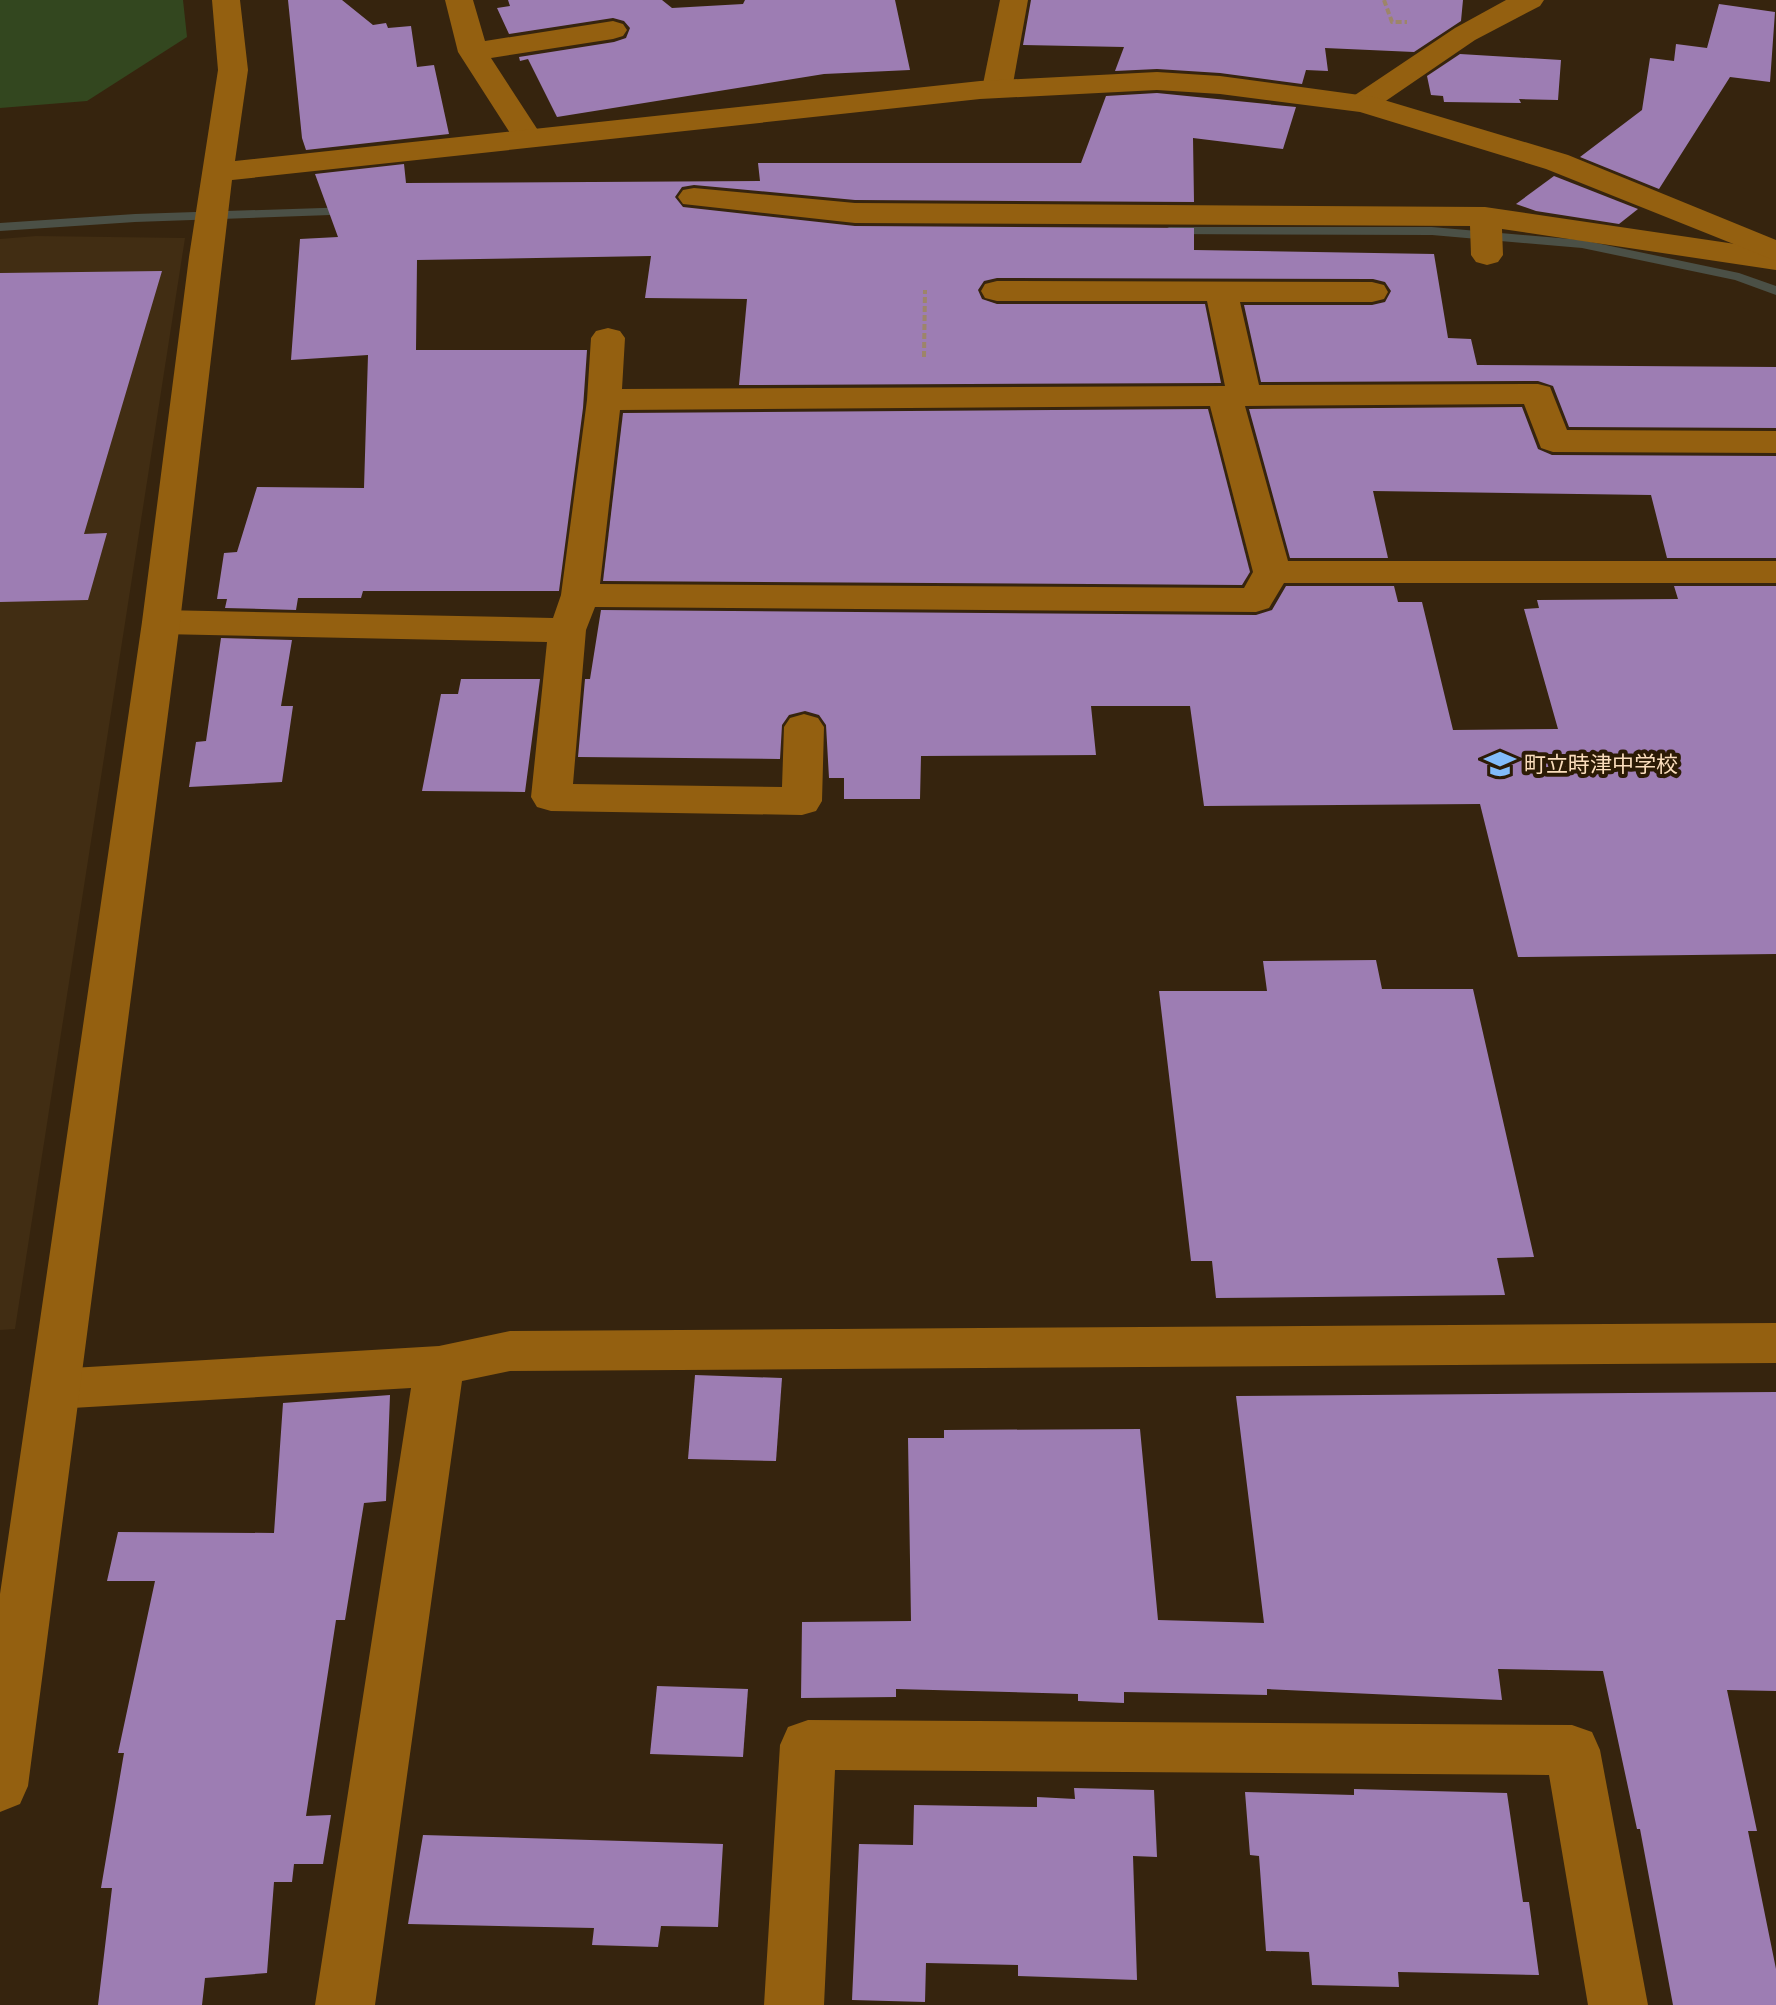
<svg xmlns="http://www.w3.org/2000/svg" width="1776" height="2005" font-family="'Public Sans','Noto Sans JP',sans-serif">
	<style>
		.built { fill: #412d13 }
		.green { fill: #33471f }
		.lines { fill: none; stroke-linecap: round; stroke-linejoin: round }
		.stream { fill: #4b5046; fill-rule: evenodd }
		.building { fill: #9d7db3 }
		.path { stroke: #9d8569; stroke-width: 4; stroke-dasharray: 6 3; stroke-linecap: butt }
		.minor { fill: #946010; fill-rule: evenodd }
		.tertiary { fill: #946010; fill-rule: evenodd }
		.labels { text-anchor: middle; stroke-width: 8; stroke-linejoin: round; paint-order: stroke }
		.poi-label { font-size: 22px; fill: #faddbc; stroke: #2c1b05; text-anchor: start }
	</style>
	<rect width="100%" height="100%" fill="#36240e"/>
	<polygon class="built" points="36,236 185,238 15,1329 0,1330 0,239"/>
	<polygon class="green" points="0,0 183,0 187,37 87,101 0,108"/>
	<g class="lines">
		<g class="stream">
			<polygon points="353,207 358,208 358,214 135,222 0,231 0,223 135,214"/>
			<polygon points="1169,227 1432,227 1582,240 1739,273 1776,286 1776,295 1735,280 1582,248 1432,235 1164,234 1162,231"/>
		</g>
	</g>
	<g class="building">
		<polygon points="288,0 342,0 373,25 386,23 388,28 411,26 417,67 434,65 449,134 306,150 302,138"/>
		<polygon points="508,0 662,0 672,8 743,4 745,0 895,0 910,70 824,74 557,117 528,59 520,61 519,57 614,42 626,38 630,28 624,21 613,18 509,34 497,8 510,6"/>
		<polygon points="1031,0 1463,0 1461,21 1414,52 1325,48 1328,71 1306,70 1302,84 1220,73 1157,69 1115,71 1124,47 1023,45"/>
		<polygon points="1719,4 1775,12 1770,82 1730,77 1659,189 1580,157 1642,110 1650,58 1674,61 1676,44 1707,48"/>
		<polygon points="1460,54 1561,60 1558,100 1519,99 1521,103 1444,102 1443,96 1431,95 1427,76"/>
		<polygon points="1157,93 1296,107 1283,149 1193,138 1194,202 855,200 694,185 682,187 675,197 683,207 855,226 1194,228 1194,250 1434,254 1448,338 1471,339 1477,365 1776,367 1776,428 1569,427 1553,386 1538,381 1261,382 1244,305 1372,305 1385,302 1391,291 1385,282 1373,279 997,278 984,281 978,290 982,299 997,304 1205,304 1221,383 739,385 747,299 645,298 651,256 417,260 416,350 587,350 583,408 559,591 363,591 361,598 298,598 296,610 225,608 227,599 217,599 224,553 237,552 257,487 364,488 368,355 291,360 300,239 338,237 315,174 404,164 406,183 760,181 758,163 1081,163 1106,96"/>
		<polygon points="1554,176 1638,209 1619,224 1536,211 1516,204"/>
		<polygon points="162,271 84,534 107,533 88,600 0,602 0,273"/>
		<polygon points="1522,407 1538,449 1552,455 1776,456 1776,558 1667,558 1651,495 1373,491 1388,558 1290,558 1249,409"/>
		<polygon points="1208,409 1250,572 1242,585 603,581 623,413"/>
		<polygon points="1286,586 1394,586 1398,602 1422,602 1453,730 1558,729 1524,609 1539,608 1537,600 1678,599 1674,586 1776,586 1776,954 1518,957 1480,804 1204,806 1190,706 1091,706 1096,755 921,756 920,799 844,799 844,778 829,778 826,725 819,715 805,711 789,715 782,725 780,759 578,757 585,679 590,679 601,610 1256,615 1272,610"/>
		<polygon points="221,638 292,640 281,706 293,706 282,782 189,787 196,742 206,741"/>
		<polygon points="461,679 540,679 525,792 422,791 441,694 458,694"/>
		<polygon points="1376,960 1382,989 1473,989 1534,1257 1497,1258 1505,1295 1216,1298 1212,1261 1191,1261 1159,991 1267,991 1263,961"/>
		<polygon points="695,1375 782,1378 776,1461 688,1459"/>
		<polygon points="1776,1392 1776,1691 1727,1690 1757,1831 1748,1831 1776,1969 1776,2005 1673,2005 1640,1829 1637,1829 1603,1671 1498,1669 1502,1700 1267,1689 1267,1695 1124,1692 1124,1703 1078,1701 1078,1694 896,1689 896,1697 801,1698 802,1622 911,1621 908,1438 944,1438 944,1430 1140,1429 1158,1620 1264,1623 1236,1396"/>
		<polygon points="390,1395 386,1501 364,1503 345,1620 336,1620 306,1816 331,1815 323,1864 294,1864 292,1882 274,1882 267,1973 205,1978 202,2005 98,2005 112,1888 101,1888 124,1753 118,1753 155,1581 107,1581 118,1532 274,1533 283,1403"/>
		<polygon points="657,1686 748,1689 743,1757 650,1754"/>
		<polygon points="1074,1788 1154,1790 1157,1857 1133,1856 1137,1980 1018,1976 1018,1965 926,1963 925,2002 852,2000 859,1844 913,1845 914,1805 1037,1807 1037,1797 1075,1799"/>
		<polygon points="1354,1789 1507,1793 1523,1902 1529,1902 1539,1975 1398,1972 1399,1987 1312,1985 1309,1952 1266,1951 1259,1856 1250,1855 1245,1792 1354,1795"/>
		<polygon points="423,1835 723,1844 718,1927 661,1926 658,1947 592,1945 594,1928 408,1924"/>
	</g>
	<g class="lines">
		<g class="path">
			<polyline points="1384,0 1392,22 1407,22"/>
			<polyline points="924,357 925,290"/>
		</g>
		<g class="minor">
			<polygon points="445,0 473,0 485,41 613,21 623,24 627,30 623,36 613,39 491,58 543,138 539,144 528,147 517,144 458,52"/>
			<polygon points="1000,0 1028,0 1012,89 1008,95 997,98 986,95 982,89"/>
			<polygon points="1506,0 1544,0 1540,6 1475,40 1374,109 1363,112 1352,109 1348,103 1352,97 1455,28"/>
			<polygon points="694,188 855,203 1485,207 1776,250 1776,270 1502,229 1503,255 1498,262 1487,265 1476,262 1471,255 1470,226 855,223 683,204 678,197 683,190"/>
			<path d="M 997,281 L 1372,282 L 1384,285 L 1388,292 L 1384,299 L 1372,302 L 1240,302 L 1259,385 L 1538,384 L 1550,387 L 1567,430 L 1776,431 L 1776,453 L 1553,452 L 1541,448 L 1524,404 L 1245,406 L 1288,561 L 1776,561 L 1776,583 L 1284,583 L 1269,608 L 1256,612 L 595,607 L 586,630 L 573,784 L 782,787 L 784,727 L 790,718 L 804,714 L 818,718 L 824,727 L 822,801 L 816,811 L 802,815 L 551,811 L 537,807 L 531,797 L 547,642 L 161,634 L 148,630 L 142,622 L 148,614 L 161,610 L 553,618 L 561,595 L 587,400 L 591,338 L 596,331 L 608,328 L 620,331 L 625,338 L 622,389 L 1225,386 L 1207,301 L 997,301 L 985,298 L 981,291 L 985,284 ZM 1210,406 L 1253,572 L 1244,588 L 600,584 L 620,410 Z"/>
			<polygon points="1776,1323 1776,1363 510,1371 462,1381 375,2005 315,2005 411,1388 55,1409 37,1403 30,1389 37,1375 55,1369 439,1346 510,1331"/>
			<polygon points="808,1720 1572,1725 1592,1732 1600,1750 1648,2005 1588,2005 1549,1775 835,1770 824,2005 764,2005 780,1745 788,1727"/>
		</g>
		<polygon class="tertiary" points="212,0 240,0 248,70 235,161 980,81 1157,72 1220,76 1374,97 1568,155 1776,240 1776,261 1546,169 1360,112 1220,94 1157,90 980,99 232,180 180,622 28,1786 20,1804 0,1812 0,1594 142,622 189,257 218,70"/>
	</g>
	<defs>
		<symbol id="school-bare" viewBox="-9 -9 18 18"><path d="M0-5L7-2L0 1L-7-2ZM-4 1L0 2.5L4 1V4Q0 6-4 4Z" fill="#82bcfa" stroke="#2c1b05" stroke-width="2.5" paint-order="stroke"/></symbol>
	</defs>
	<g fill-rule="evenodd">
		<use href="#school-bare" x="1478" y="742" width="44" height="44"/>
	</g>
	<g class="labels">
		<g class="poi-label">
			<text x="1524" y="772">町立時津中学校</text>
		</g>
	</g>
</svg>
